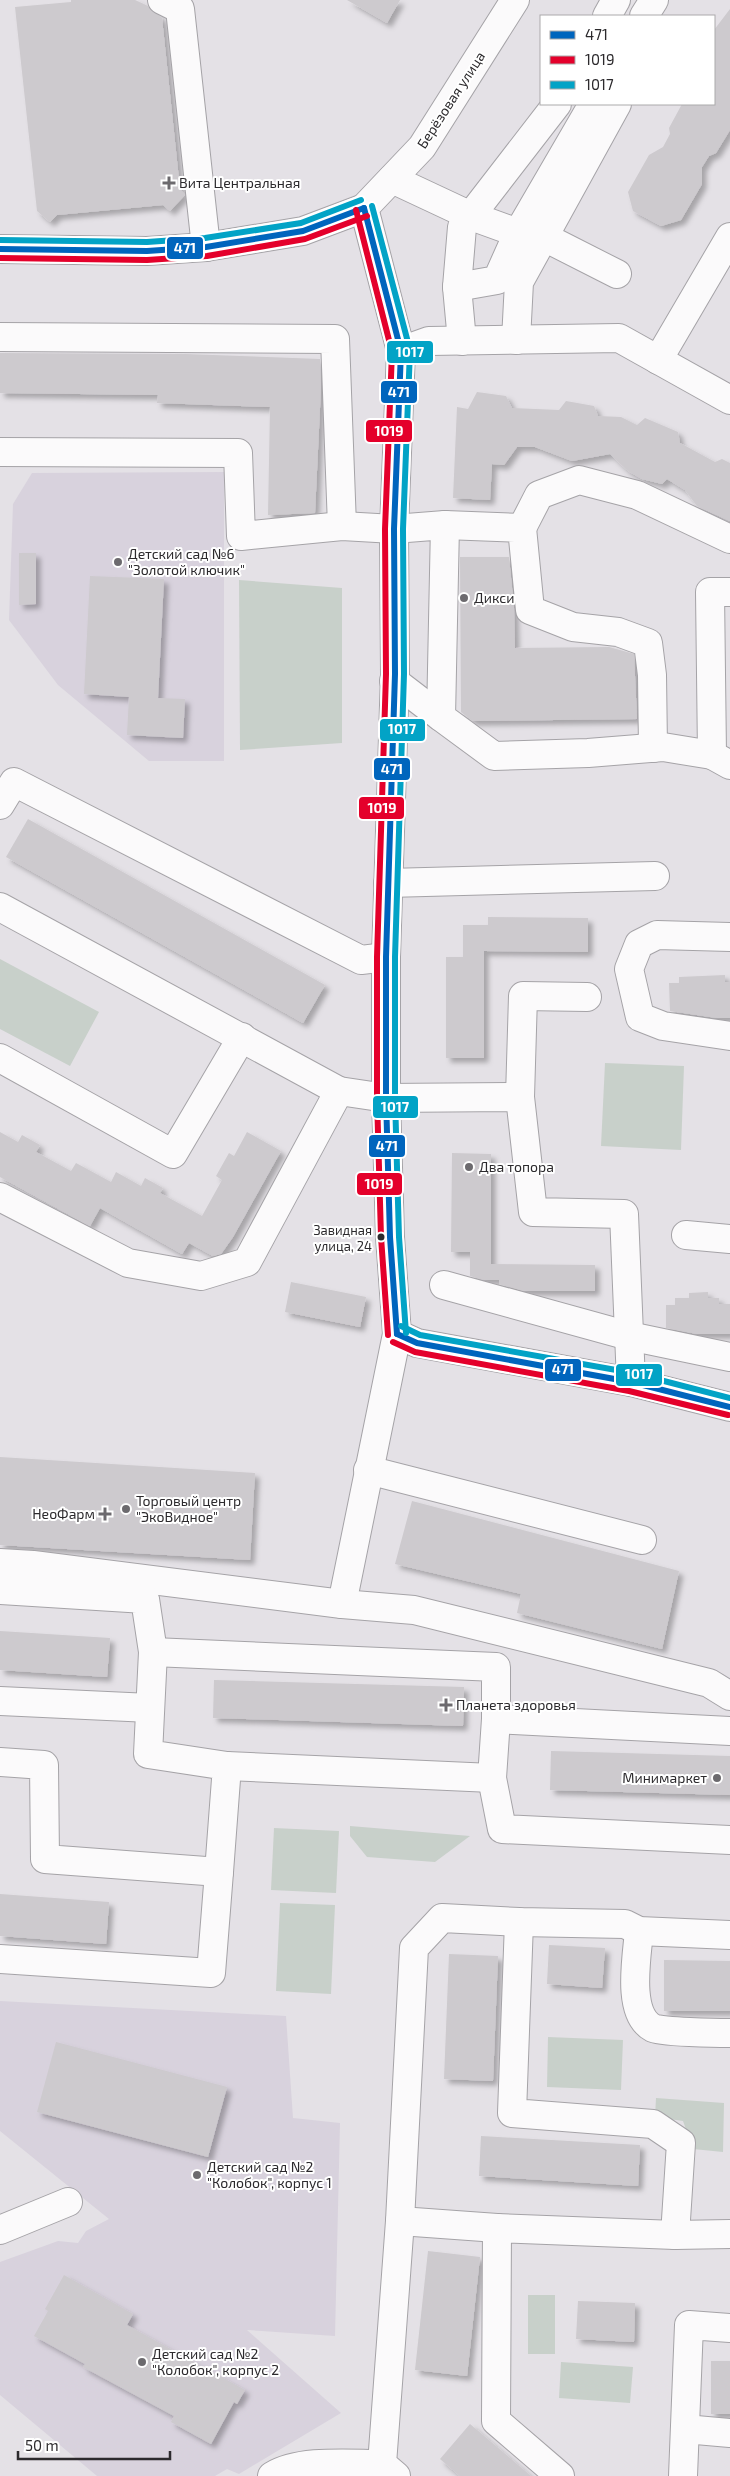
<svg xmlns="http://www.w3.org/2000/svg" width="730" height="2476" font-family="'Exo 2',sans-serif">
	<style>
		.built { fill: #d8d2dd }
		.green { fill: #c8d0ca }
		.building { fill: #cdcace; filter: url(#shadow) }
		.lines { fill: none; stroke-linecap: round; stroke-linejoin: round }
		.minor-casing { stroke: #a5a3a7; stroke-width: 30 }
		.minor { stroke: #fbfafb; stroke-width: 28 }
		.bus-1-casing { stroke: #fff; stroke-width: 10 }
		.bus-2-casing { stroke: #fff; stroke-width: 10 }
		.bus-3-casing { stroke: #fff; stroke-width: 10 }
		.bus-1 { stroke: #0065bd; stroke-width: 6 }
		.bus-2 { stroke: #e4002b; stroke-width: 6 }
		.bus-3 { stroke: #02a3c6; stroke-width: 6 }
		.poi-dot { fill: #6c6a6e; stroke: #fff; stroke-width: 2 }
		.bus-dot { fill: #2c2a2d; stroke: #fff; stroke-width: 2 }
		.labels { text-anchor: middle; stroke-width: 4; stroke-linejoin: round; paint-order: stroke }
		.bus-label { font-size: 13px; fill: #2c2a2d; stroke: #fff; text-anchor: end }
		.street-label { font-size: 14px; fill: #2c2a2d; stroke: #fff }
		.poi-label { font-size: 14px; fill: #2c2a2d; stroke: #fff; text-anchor: start }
		.line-badge { stroke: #fff; stroke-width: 2 }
		.badge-label { font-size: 14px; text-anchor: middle; font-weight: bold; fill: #fff }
	</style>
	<defs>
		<filter id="shadow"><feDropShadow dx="4.5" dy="4.5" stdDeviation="2.5" flood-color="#0004"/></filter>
	</defs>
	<rect width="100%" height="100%" fill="#e4e1e6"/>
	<g class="built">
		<polygon points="224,472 224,761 149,761 58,685 9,620 13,504 32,473"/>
		<polygon points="0,2001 286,2016 293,2118 340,2123 335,2336 247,2330 341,2413 239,2474 227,2469 215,2476 97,2476 0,2395 0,2262 58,2241 78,2243 86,2231 109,2219 0,2131"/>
	</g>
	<g class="green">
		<polygon points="239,580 342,588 342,743 240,750"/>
		<polygon points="0,959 99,1012 70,1066 0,1029"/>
		<polygon points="605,1063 684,1066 681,1150 601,1146"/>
		<polygon points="350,1826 470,1836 435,1862 367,1857 350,1836"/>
		<polygon points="274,1828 339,1831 336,1893 271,1890"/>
		<polygon points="280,1903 335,1905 331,1994 276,1991"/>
		<polygon points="548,2037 623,2040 621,2090 547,2087"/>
		<polygon points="656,2098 724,2103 723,2152 693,2149 683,2121 655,2117"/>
		<rect x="528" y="2295" width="27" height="59"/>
		<polygon points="561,2362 633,2367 630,2403 559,2398"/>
	</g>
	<g class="building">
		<polygon points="71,0 135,0 148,6 162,18 180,189 185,195 170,211 163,205 57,215 50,222 37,211 15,7 71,2"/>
		<polygon points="347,0 400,0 387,23"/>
		<polygon points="730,9 730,130 716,153 709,156 702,167 702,184 681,220 661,226 633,211 628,192 649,155 663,147 670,134 669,128 682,104 714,104 714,30"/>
		<polygon points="0,353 185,354 320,359 321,387 315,513 268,515 270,407 157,403 158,395 0,393"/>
		<polygon points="477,392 506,396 512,408 559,410 566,401 594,406 598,416 621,417 637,425 645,418 678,432 680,443 715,462 722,459 730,463 730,521 697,506 685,490 667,479 662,484 642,479 628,471 610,454 572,461 535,447 517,447 504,465 492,464 490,500 453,498 457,407 468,409"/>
		<polygon points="19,553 36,553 36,604 19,605"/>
		<polygon points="460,557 509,557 514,608 515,648 609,647 634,654 637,719 473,721 461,712"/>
		<polygon points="90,576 164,579 158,698 185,699 183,738 127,735 129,697 84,694"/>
		<polygon points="28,819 325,985 303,1023 6,857"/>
		<polygon points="488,917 588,918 588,952 484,951 484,1058 446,1058 446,957 463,957 463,925 488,925"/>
		<polygon points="725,975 725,982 730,982 730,1018 717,1018 670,1011 669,983 679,983 679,977"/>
		<polygon points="0,1132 18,1142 22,1135 40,1145 36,1152 71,1171 76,1163 111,1182 116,1172 141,1186 145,1178 163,1188 160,1193 202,1216 222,1180 216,1176 229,1153 234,1156 247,1132 281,1151 233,1237 221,1254 213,1256 189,1243 182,1254 100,1208 90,1226 0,1177"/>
		<polygon points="452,1153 491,1154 491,1264 595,1265 595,1291 524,1291 499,1284 499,1280 484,1280 470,1276 470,1252 451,1252"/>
		<polygon points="291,1282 366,1297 360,1327 285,1312"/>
		<polygon points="708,1292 708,1298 719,1298 719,1304 730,1304 730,1334 697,1334 666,1328 666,1305 675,1305 675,1298 689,1298 689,1293"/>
		<polygon points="0,1457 255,1473 250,1560 0,1545"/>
		<polygon points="412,1501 679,1571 662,1649 517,1613 521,1594 395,1564"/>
		<polygon points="0,1631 110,1638 107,1677 0,1670"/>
		<polygon points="214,1680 464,1687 463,1726 213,1718"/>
		<polygon points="551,1751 730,1756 730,1795 550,1790"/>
		<polygon points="0,1894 109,1902 106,1944 0,1936"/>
		<polygon points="549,1945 605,1948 602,1988 547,1984"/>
		<polygon points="449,1954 498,1956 493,2081 444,2079"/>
		<polygon points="664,1960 730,1961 730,2011 664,2011"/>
		<polygon points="56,2042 227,2087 208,2157 37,2112"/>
		<polygon points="481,2136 640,2145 638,2186 479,2176"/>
		<polygon points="428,2251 480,2257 467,2376 415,2370"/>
		<polygon points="64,2275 133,2314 127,2325 245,2390 237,2404 234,2402 211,2444 171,2422 174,2416 83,2367 85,2364 34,2336 48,2311 45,2309"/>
		<polygon points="578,2301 635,2303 634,2342 576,2339"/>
		<rect x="711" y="2361" width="19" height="53"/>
		<polygon points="470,2424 531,2476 460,2476 440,2459"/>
	</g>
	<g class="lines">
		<defs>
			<g id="minor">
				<polyline points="162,0 180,9 206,247"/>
				<polyline points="607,16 616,0"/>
				<polyline points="644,16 654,0"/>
				<polyline points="392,179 471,216 518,233"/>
				<polyline points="544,237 617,274"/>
				<polyline points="0,249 147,251 206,247 303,231 364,208 422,147 515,0"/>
				<polyline points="457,287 497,280 518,233 593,104"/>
				<polyline points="0,337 335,339 342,526"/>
				<polyline points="516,340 519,282 617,104"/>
				<polyline points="462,341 457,287 462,227 557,104"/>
				<polyline points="401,351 429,341 619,338 730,400"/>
				<polyline points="658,360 730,237"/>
				<polyline points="0,452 238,453 241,536 342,526 394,529 445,525 441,717 494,756 588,753 663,747 712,755"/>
				<polyline points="445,525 522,528 530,610 573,627 618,632 648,643 652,675 653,748"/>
				<polyline points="522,528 539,495 579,480 637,495 730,539"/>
				<polyline points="730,592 710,592 712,755 730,765"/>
				<polyline points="394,681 441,717"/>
				<polyline points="0,805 14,782 361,960 386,957"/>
				<polyline points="388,883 655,876"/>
				<polyline points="0,907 339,1091 247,1262 201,1276 128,1263 0,1197"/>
				<polyline points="730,937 657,935 639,944 629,969 640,1017 663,1026 730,1036"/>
				<polyline points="0,1058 173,1154 242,1037"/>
				<polyline points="339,1091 386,1098 520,1097 533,1212 624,1214 631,1382"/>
				<polyline points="520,1097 523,996 587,997"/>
				<polyline points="686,1235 730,1239"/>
				<polyline points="444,1285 629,1336 730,1357"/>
				<polyline points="397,1334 417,1343 631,1382 730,1407"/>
				<polyline points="368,1470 642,1540"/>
				<polyline points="0,1563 33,1565 342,1604 414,1610 709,1683 730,1696"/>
				<polyline points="0,1590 145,1599 153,1652 148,1754 227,1766 219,1872 45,1859 44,1765 0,1762"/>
				<polyline points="342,1604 397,1334 390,1237 386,1098 386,957 395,674 394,529 401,351 364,208"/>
				<polyline points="153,1652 496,1667 496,1719 492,1778 502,1829 730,1840"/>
				<polyline points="0,1701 150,1708"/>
				<polyline points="496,1719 730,1731"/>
				<polyline points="227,1766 492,1778"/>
				<polyline points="519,1922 512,2113 653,2124 681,2143 675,2235 730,2234"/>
				<path d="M 639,1931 C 637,1956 626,2014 653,2028 C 660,2032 718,2033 730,2033"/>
				<polyline points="0,1959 211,1973 219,1872"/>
				<polyline points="400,2221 497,2228"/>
				<polyline points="0,2230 68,2202"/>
				<polyline points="685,2429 730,2433"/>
				<path d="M 272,2476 C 300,2459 349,2464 382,2464"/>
				<polyline points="396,2476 382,2464 400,2221 414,1948 442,1918 519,1922 625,1924 639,1931 730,1935"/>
				<polyline points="560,2476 496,2421 497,2228 675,2235"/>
				<polyline points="683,2476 689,2325 730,2328"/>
			</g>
		</defs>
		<use href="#minor" class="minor-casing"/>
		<use href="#minor" class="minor"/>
		<defs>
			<g id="bus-1">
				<polyline points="364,208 401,351 394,529 395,674 386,957 386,1098 390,1237 397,1334"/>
				<polyline points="0,249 147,251 206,247 303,231 364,208"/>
				<polyline points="397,1334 417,1343 631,1382 730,1407"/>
			</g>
			<g id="bus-2">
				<polyline points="356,210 392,352 385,529 386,674 377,957 377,1098 381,1237 388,1335"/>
				<polyline points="0,258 147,260 207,256 305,239 367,216"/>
				<polyline points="393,1342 415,1352 629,1391 728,1415"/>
			</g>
			<g id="bus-3">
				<polyline points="372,206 410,350 403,529 404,674 395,957 395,1098 399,1237 406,1333"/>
				<polyline points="0,240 147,242 205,238 301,223 361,200"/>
				<polyline points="401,1326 420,1335 633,1373 730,1398"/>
			</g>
		</defs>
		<use href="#bus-1" class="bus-1-casing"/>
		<use href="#bus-2" class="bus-2-casing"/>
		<use href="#bus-3" class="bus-3-casing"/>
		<use href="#bus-1" class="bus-1"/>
		<use href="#bus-2" class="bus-2"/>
		<use href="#bus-3" class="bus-3"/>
	</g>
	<g class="poi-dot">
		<path d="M166.5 175.5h5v5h5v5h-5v5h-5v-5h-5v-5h5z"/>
		<circle cx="118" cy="562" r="5"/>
		<circle cx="464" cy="598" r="5"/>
		<circle cx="469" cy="1167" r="5"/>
		<circle cx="126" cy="1509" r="5"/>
		<path d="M102.5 1506.5h5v5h5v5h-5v5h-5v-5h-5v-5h5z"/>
		<path d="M443.5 1697.5h5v5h5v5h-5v5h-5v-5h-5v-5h5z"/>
		<circle cx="717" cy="1778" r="5"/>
		<circle cx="197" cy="2175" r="5"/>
		<circle cx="142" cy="2362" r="5"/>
	</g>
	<circle class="bus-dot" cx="381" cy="1237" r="4.5"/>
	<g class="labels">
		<g class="bus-label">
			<text x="372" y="1235">Завидная<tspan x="372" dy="16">улица, 24</tspan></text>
		</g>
		<g class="street-label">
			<text transform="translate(451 100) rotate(-57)" y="5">Берёзовая улица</text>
		</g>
		<g class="poi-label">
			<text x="179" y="188">Вита Центральная</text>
			<text x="128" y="559">Детский сад №6<tspan x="128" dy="16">"Золотой ключик"</tspan></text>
			<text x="474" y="603">Дикси</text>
			<text x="479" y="1172">Два топора</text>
			<text x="136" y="1506">Торговый центр<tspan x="136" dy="16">"ЭкоВидное"</tspan></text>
			<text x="95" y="1519" text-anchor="end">НеоФарм</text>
			<text x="456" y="1710">Планета здоровья</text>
			<text x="707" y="1783" text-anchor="end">Минимаркет</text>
			<text x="207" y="2172">Детский сад №2<tspan x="207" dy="16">"Колобок", корпус 1</tspan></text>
			<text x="152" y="2359">Детский сад №2<tspan x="152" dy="16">"Колобок", корпус 2</tspan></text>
		</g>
	</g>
	<g class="line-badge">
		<rect x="166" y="236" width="38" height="24" rx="5" fill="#0065bd"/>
		<rect x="386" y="340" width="48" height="24" rx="5" fill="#02a3c6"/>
		<rect x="380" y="380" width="38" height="24" rx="5" fill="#0065bd"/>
		<rect x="365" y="419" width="48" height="24" rx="5" fill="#e4002b"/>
		<rect x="379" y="718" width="47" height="24" rx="5" fill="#02a3c6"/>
		<rect x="373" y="757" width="38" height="24" rx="5" fill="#0065bd"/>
		<rect x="358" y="796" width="47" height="24" rx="5" fill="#e4002b"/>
		<rect x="372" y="1095" width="47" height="24" rx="5" fill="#02a3c6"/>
		<rect x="368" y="1134" width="38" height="24" rx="5" fill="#0065bd"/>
		<rect x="356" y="1172" width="47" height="24" rx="5" fill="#e4002b"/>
		<rect x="544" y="1358" width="38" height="24" rx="5" fill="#0065bd"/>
		<rect x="615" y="1363" width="48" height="24" rx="5" fill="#02a3c6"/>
	</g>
	<g class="badge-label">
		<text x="185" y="253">471</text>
		<text x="410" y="357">1017</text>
		<text x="399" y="397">471</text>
		<text x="389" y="436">1019</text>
		<text x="402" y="734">1017</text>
		<text x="392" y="774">471</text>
		<text x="382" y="813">1019</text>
		<text x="395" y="1112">1017</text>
		<text x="387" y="1151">471</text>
		<text x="379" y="1189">1019</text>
		<text x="563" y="1374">471</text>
		<text x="639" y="1379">1017</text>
	</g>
	<rect x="540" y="15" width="175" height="90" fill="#ffffff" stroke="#abaaab"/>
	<rect x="550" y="31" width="25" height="8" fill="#0065bd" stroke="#abaaab"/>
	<text x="585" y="40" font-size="15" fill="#2c2a2d">471</text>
	<rect x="550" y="56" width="25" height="8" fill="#e4002b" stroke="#abaaab"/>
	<text x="585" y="65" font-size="15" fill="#2c2a2d">1019</text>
	<rect x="550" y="81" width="25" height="8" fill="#02a3c6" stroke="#abaaab"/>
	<text x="585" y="90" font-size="15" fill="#2c2a2d">1017</text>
	<path d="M18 2451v8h152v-8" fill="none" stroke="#2c2a2d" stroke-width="2.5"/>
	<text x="25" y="2451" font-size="15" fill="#2c2a2d" stroke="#ffffff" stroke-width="4" paint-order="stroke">50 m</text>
</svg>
